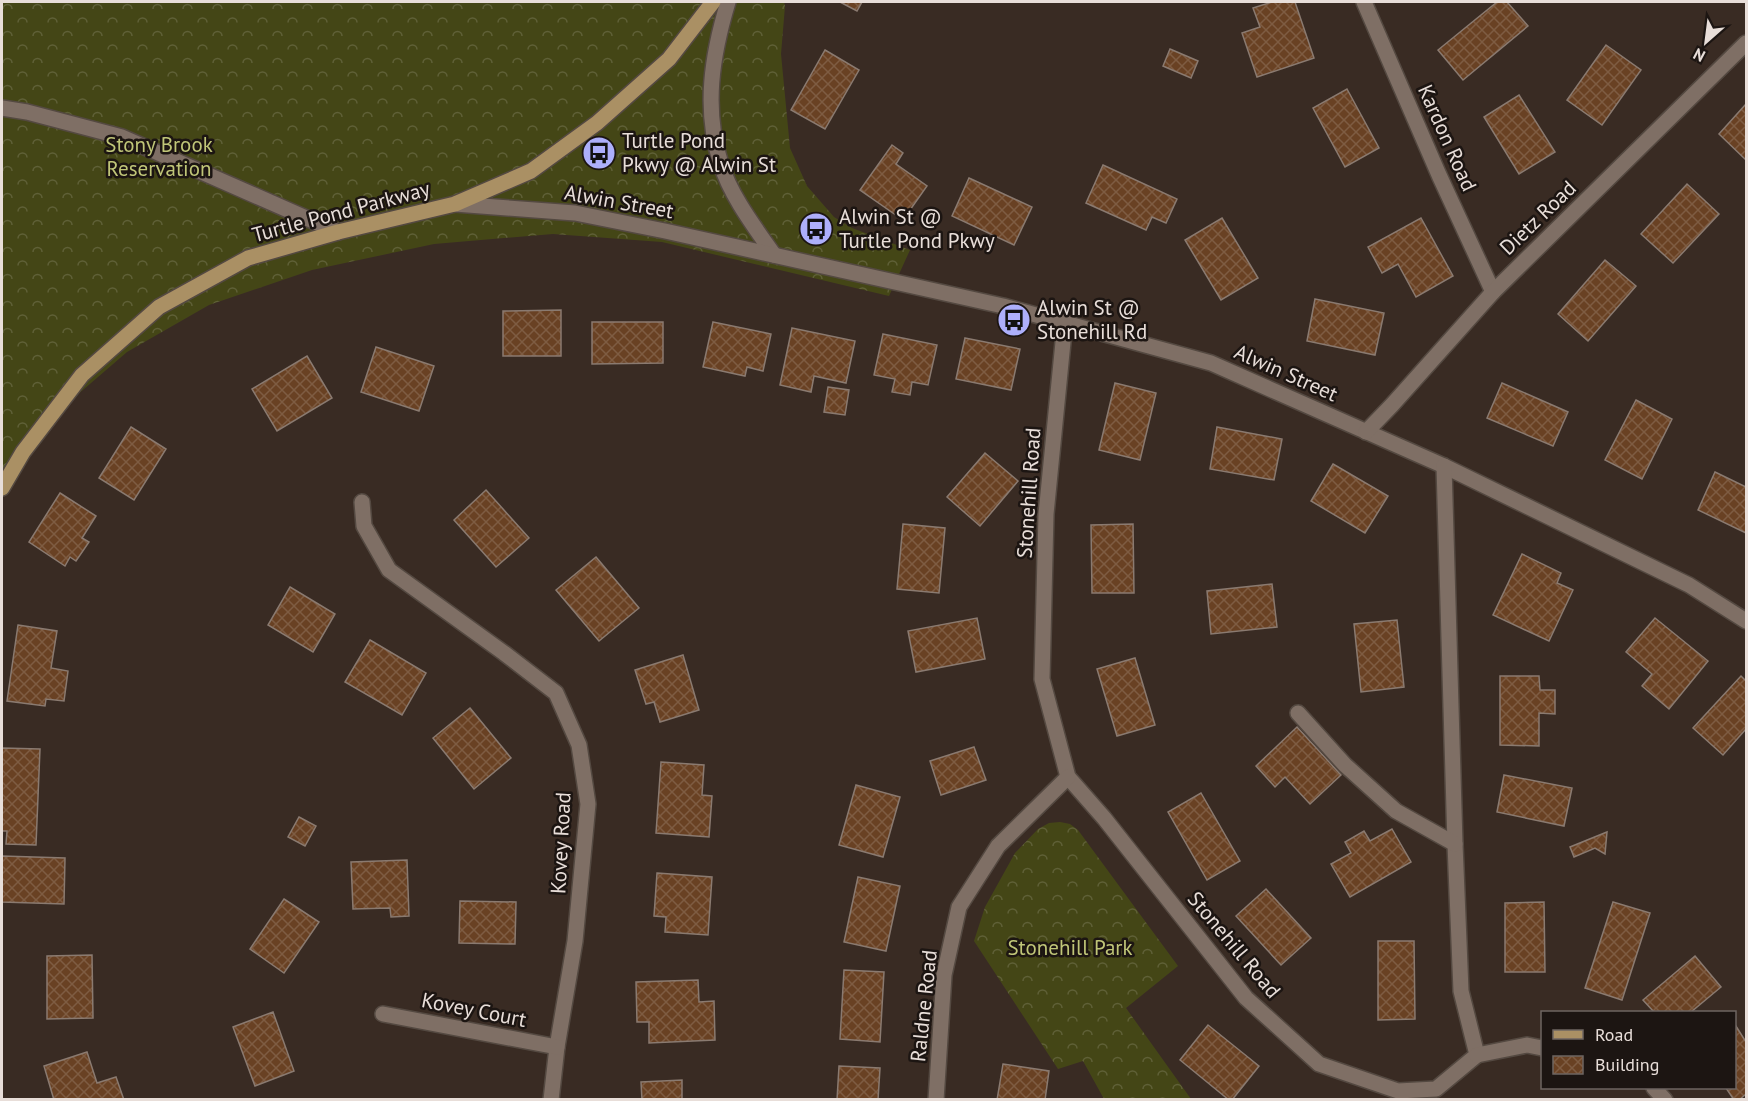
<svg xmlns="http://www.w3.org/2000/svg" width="1748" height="1101" font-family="'PT Sans',sans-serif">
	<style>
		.forest { fill: url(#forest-crowns) }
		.building { fill: url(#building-cross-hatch); stroke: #8a7a70; stroke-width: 1.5 }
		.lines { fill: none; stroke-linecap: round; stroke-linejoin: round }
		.minor-casing { stroke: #544941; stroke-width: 18 }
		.major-casing { stroke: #544941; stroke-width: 18 }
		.minor { stroke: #7f6f65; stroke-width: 15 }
		.major { stroke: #aa9064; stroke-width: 15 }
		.labels { text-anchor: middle; stroke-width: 5; stroke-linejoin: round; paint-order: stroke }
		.street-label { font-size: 21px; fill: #e8ded9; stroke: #1c1512 }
		.poi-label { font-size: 21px; fill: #e8ded9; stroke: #1c1512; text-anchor: start }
		.park-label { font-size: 21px; fill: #c0c678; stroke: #1c1512 }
	</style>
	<defs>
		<pattern id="forest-crowns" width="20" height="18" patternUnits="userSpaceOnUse" patternTransform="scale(1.5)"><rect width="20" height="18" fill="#444616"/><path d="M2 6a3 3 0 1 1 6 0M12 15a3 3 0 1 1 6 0" fill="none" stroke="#5f6037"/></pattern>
		<pattern id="building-cross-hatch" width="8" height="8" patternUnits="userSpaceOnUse" patternTransform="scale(1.5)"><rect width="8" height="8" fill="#694123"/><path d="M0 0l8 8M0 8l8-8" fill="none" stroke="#7e5c42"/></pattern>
	</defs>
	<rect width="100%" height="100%" fill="#392b23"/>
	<g class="forest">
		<polygon points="2,2 784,2 785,6 781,54 790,148 807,186 834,217 852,228 910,250 889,296 662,242 553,234 434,244 312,270 209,305 127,352 62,408 2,471"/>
		<polygon points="1060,822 1070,824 1078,830 1178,966 1126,1008 1191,1099 1104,1099 1083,1061 1058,1069 974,941 985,907 1015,853 1038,829 1049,823"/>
	</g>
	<g class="building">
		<polygon points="840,2 862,2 857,11"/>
		<polygon points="1272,2 1295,2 1314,58 1257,77 1242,33 1260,27 1253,8"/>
		<polygon points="1497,2 1507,2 1528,26 1463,80 1438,50"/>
		<polygon points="1606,45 1641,70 1602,125 1567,100"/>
		<polygon points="1170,49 1198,61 1191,78 1163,66"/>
		<polygon points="825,50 859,70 825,129 791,110"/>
		<polygon points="1347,89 1379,148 1345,167 1313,108"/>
		<polygon points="1519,95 1555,152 1519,174 1484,117"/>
		<polygon points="1746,104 1746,160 1719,134"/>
		<polygon points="892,145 903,153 896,164 927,186 903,220 860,190"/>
		<polygon points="1103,165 1177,199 1166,223 1152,217 1146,230 1086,203"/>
		<polygon points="969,178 1032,207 1014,245 952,216"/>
		<polygon points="1687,184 1719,214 1673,263 1641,234"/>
		<polygon points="1222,218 1258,278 1221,300 1185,240"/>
		<polygon points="1421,218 1453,276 1416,297 1398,264 1382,273 1368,247"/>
		<polygon points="1605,260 1636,286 1588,341 1558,314"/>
		<polygon points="1315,299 1384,313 1375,355 1307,341"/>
		<polygon points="561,310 561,356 503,356 503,311"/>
		<polygon points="592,322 663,322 663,363 592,364"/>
		<polygon points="713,322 771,334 763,371 747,367 745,376 703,367"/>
		<polygon points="792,328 855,341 846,383 814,376 811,392 780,385"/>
		<polygon points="883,334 937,345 928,385 912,382 910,395 892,392 895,379 874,375"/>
		<polygon points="965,338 1020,349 1011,390 956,379"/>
		<polygon points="376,347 434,366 419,411 361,392"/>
		<polygon points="307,356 332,398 277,431 252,389"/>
		<polygon points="1115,383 1156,393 1140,460 1099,450"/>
		<polygon points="1502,383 1568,412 1553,446 1487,418"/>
		<polygon points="828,387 849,390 845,415 824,412"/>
		<polygon points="1636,400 1672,419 1642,479 1605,460"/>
		<polygon points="131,427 166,449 134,500 99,478"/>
		<polygon points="1217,427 1282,439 1274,480 1210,469"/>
		<polygon points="985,453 1018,481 980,526 947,497"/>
		<polygon points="1333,464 1388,496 1365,533 1311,501"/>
		<polygon points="1715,472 1746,487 1746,533 1698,510"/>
		<polygon points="486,490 529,538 496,567 454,520"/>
		<polygon points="60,493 96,516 82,538 89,542 76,561 70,557 65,566 29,542"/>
		<polygon points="903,524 945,528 939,593 897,589"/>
		<polygon points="1133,524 1134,593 1092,593 1091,525"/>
		<polygon points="1522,554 1561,573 1557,583 1573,590 1549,641 1493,615"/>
		<polygon points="596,557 639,608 599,641 556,590"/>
		<polygon points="1272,584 1277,627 1211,634 1207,591"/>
		<polygon points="290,587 335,614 313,652 268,625"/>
		<polygon points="977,618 985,659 916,672 908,631"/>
		<polygon points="1655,618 1708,661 1669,709 1642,686 1652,674 1626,652"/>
		<polygon points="1397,620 1404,687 1361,692 1354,624"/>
		<polygon points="18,625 57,631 51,668 68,671 64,701 46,699 45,706 7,701"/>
		<polygon points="370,640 426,673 402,715 345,682"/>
		<polygon points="683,655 699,710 660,722 654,702 646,704 635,670"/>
		<polygon points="1135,658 1155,725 1117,736 1097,669"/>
		<polygon points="1500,676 1539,676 1540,690 1555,690 1555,714 1539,713 1539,746 1500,745"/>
		<polygon points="1741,676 1746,681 1746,729 1723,755 1693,728"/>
		<polygon points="470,708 511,758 474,789 433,738"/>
		<polygon points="1297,727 1341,775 1310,804 1285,777 1275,787 1256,766"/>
		<polygon points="974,747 986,780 941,795 930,761"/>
		<polygon points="2,748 40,749 36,845 6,844 7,831 2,831"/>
		<polygon points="661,762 704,765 702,795 712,796 709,837 656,833"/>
		<polygon points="1504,775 1572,788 1564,826 1497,812"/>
		<polygon points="856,785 900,797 883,857 839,845"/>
		<polygon points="1201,793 1240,861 1207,880 1168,812"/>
		<polygon points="299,817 316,826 305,846 288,837"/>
		<polygon points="1392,829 1411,862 1350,897 1331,864 1351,853 1345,842 1364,831 1370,841"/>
		<polygon points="1607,832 1605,854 1595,848 1574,857 1570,847"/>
		<polygon points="2,856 65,858 64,904 2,902"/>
		<polygon points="407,860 409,916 391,917 390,908 353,909 351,862"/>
		<polygon points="657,873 712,877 708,935 665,932 666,917 654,916"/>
		<polygon points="858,877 900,886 886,951 844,942"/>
		<polygon points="1266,889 1311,938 1281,965 1236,916"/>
		<polygon points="284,899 319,922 284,973 250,949"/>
		<polygon points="460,901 516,902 515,944 459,943"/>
		<polygon points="1544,902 1545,972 1505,972 1505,903"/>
		<polygon points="1613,902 1650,913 1622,1000 1585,988"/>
		<polygon points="1378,941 1414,941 1415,1019 1378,1020"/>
		<polygon points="92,955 93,1018 47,1019 47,956"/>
		<polygon points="1695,956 1721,987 1691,1012 1654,1012 1643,1000"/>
		<polygon points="844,970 884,972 880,1042 840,1039"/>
		<polygon points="698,980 699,1002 714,1001 715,1040 649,1043 649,1022 637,1022 636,982"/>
		<polygon points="273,1012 294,1071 255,1086 233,1027"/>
		<polygon points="1734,1023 1746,1042 1746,1094 1739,1100 1734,1100 1726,1088 1734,1088"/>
		<polygon points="1208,1025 1259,1066 1232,1100 1229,1100 1180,1060"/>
		<polygon points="87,1052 97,1083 116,1077 124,1100 54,1100 44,1066"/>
		<polygon points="1003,1064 1049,1071 1045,1100 997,1100"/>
		<polygon points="839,1066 880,1068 878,1100 837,1100"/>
		<polygon points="682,1080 682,1100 642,1100 641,1082"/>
	</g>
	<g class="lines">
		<defs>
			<g id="minor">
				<path d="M 728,2 C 712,55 703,109 721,164 C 730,195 756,229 774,255"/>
				<polyline points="1364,2 1439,175 1493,292"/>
				<polyline points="2,108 27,112 122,137 338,232"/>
				<polyline points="455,204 575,213 665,231 1003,306 1211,363 1444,466 1689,585 1746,621"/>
				<polyline points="1065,322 1046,514 1042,679 1068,777 1104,818 1246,998 1319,1064 1398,1091 1436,1089 1477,1055 1461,991 1455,844 1444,466"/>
				<polyline points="1366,432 1392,405 1493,292 1746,43"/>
				<polyline points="362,502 364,526 389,570 504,653 556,693 579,745 588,804 575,941 557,1047 551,1100"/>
				<polyline points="1298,713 1345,765 1396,811 1455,844"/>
				<polyline points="383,1014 557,1047"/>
				<polyline points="1477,1055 1527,1045 1542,1048"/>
				<polyline points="1654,1088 1665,1100"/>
				<polyline points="936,1100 944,975 959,907 998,846 1068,777"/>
			</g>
			<polyline id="major" points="2,488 23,452 82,375 159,307 248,258 338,232 455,204 531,171 597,123 669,59 713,2"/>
		</defs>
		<use href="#minor" class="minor-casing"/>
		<use href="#major" class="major-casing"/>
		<use href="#minor" class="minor"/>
		<use href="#major" class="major"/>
	</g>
	<defs>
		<symbol id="bus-disc" viewBox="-11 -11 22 22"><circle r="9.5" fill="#adaffb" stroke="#1c1512"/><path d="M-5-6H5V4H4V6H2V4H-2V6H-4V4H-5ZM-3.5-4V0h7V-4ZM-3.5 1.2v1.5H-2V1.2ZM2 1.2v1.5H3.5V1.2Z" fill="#111"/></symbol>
	</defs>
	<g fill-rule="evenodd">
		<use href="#bus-disc" x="580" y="134" width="38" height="38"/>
		<use href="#bus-disc" x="797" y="210" width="38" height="38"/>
		<use href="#bus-disc" x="995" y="301" width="38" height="38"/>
	</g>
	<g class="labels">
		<g class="street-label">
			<text transform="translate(1447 138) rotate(66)" y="7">Kardon Road</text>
			<text transform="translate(619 202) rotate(10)" y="7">Alwin Street</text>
			<text transform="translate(341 212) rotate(-15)" y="7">Turtle Pond Parkway</text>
			<text transform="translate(1538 218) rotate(-44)" y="7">Dietz Road</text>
			<text transform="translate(1286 373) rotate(24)" y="7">Alwin Street</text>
			<text transform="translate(1029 493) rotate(-86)" y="7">Stonehill Road</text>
			<text transform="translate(561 843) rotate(-87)" y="7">Kovey Road</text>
			<text transform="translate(1234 945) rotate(50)" y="7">Stonehill Road</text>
			<text transform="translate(924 1006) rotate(-84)" y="7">Raldne Road</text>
			<text transform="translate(474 1010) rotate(11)" y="7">Kovey Court</text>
		</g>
		<g class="poi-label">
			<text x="622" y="148">Turtle Pond<tspan x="622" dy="24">Pkwy @ Alwin St</tspan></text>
			<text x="839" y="224">Alwin St @<tspan x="839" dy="24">Turtle Pond Pkwy</tspan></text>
			<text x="1037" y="315">Alwin St @<tspan x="1037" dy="24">Stonehill Rd</tspan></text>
		</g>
		<g class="park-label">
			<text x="159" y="152">Stony Brook<tspan x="159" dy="24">Reservation</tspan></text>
			<text x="1070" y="955">Stonehill Park</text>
		</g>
	</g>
	<rect width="1748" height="1101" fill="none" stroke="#e8ded9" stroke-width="6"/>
	<rect x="1541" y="1011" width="195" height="78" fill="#1c1512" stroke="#6e6562" stroke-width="1.5"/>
	<rect x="1553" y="1030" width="30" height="9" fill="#aa9064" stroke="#6e6562" stroke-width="1.5"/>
	<text x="1595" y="1041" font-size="18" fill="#e8ded9">Road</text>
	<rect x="1553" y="1056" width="30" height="18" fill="url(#building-cross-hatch)" stroke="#6e6562" stroke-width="1.5"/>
	<text x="1595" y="1071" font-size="18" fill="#e8ded9">Building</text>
	<g transform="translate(1706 42) rotate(208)" stroke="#1c1512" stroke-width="4.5" paint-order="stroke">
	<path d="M0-4.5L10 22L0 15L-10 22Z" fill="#e8ded9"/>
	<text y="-9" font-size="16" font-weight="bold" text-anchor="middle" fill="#e8ded9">N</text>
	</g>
</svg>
